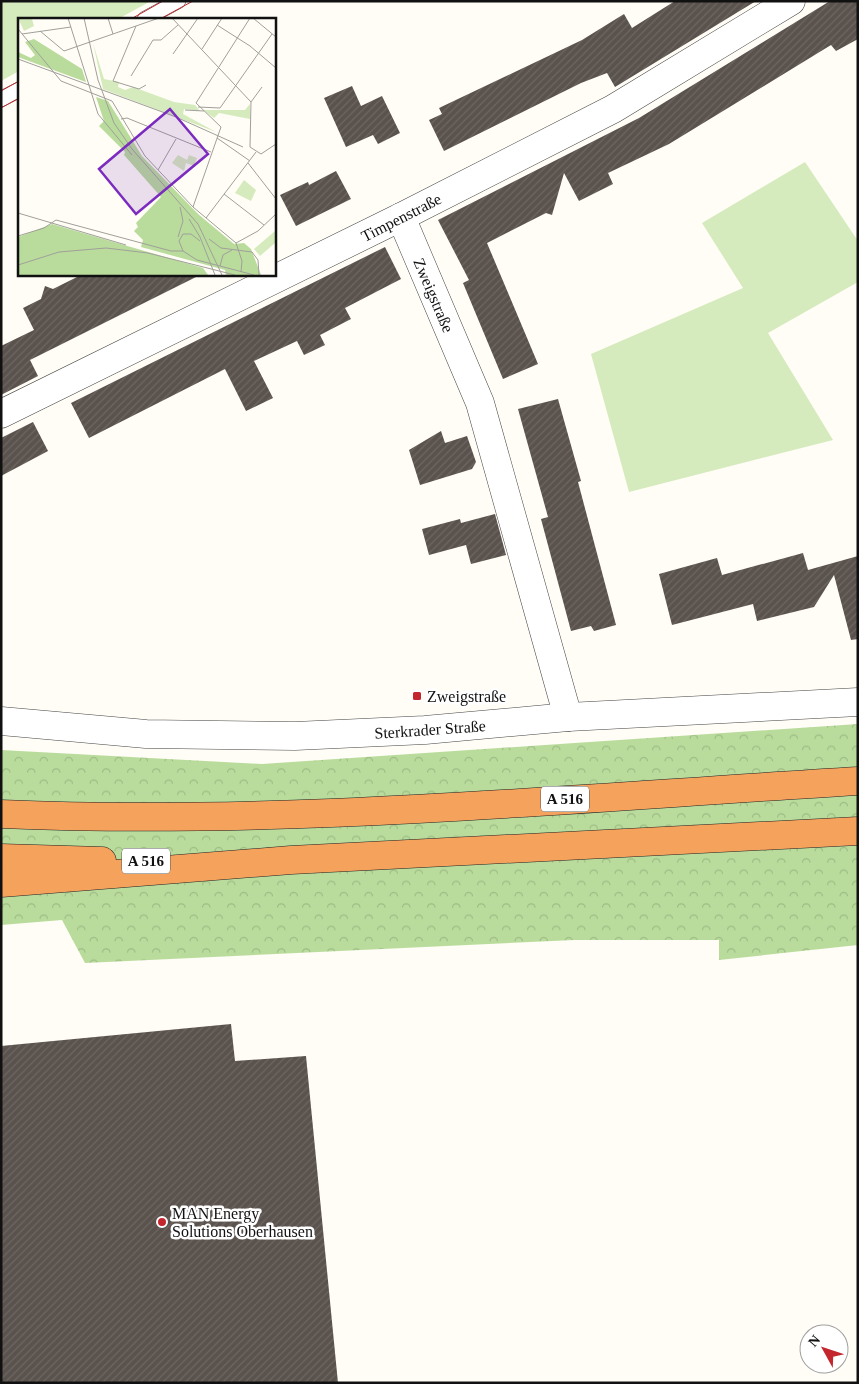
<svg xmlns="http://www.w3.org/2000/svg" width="859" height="1384" font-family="Georgia,serif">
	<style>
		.grass { fill: #d5ebbd }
		.forest { fill: url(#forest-crowns) }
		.building { fill: url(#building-hatch) }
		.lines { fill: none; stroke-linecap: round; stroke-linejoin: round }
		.service-casing { stroke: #444; stroke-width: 16 }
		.minor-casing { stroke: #444; stroke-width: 29 }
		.tertiary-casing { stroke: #444; stroke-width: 29 }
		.motorway-casing { stroke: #222; stroke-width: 29 }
		.service { stroke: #fff; stroke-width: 15 }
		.minor { stroke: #fff; stroke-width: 28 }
		.tertiary { stroke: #fff; stroke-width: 28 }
		.motorway { stroke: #f5a25d; stroke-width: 28 }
		.tram { stroke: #c4262e; stroke-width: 1 }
		.poi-dot { fill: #c4262e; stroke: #fff; stroke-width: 2 }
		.labels { text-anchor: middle; stroke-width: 5; stroke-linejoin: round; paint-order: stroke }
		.shield { fill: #fff; stroke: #585858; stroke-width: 1 }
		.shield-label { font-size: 15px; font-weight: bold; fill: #111 }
		.street-label { font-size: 16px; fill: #111; stroke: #fff }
		.poi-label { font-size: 16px; fill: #111; stroke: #fff; text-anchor: start }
		.inset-road { fill: none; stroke: #a09f9a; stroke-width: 1 }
		.view { fill: #7b2cbf; fill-opacity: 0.15; stroke: #7b2cbf; stroke-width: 2.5 }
		.inset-edge { fill: none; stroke: #111; stroke-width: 2.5 }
	</style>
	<defs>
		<pattern id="forest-crowns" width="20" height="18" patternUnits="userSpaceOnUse" patternTransform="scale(1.25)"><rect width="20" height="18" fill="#b9dc9c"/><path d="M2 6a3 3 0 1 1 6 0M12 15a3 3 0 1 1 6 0" fill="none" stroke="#9ebc85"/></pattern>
		<pattern id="building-hatch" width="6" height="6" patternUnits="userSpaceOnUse" patternTransform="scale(1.25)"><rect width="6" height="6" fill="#5a524d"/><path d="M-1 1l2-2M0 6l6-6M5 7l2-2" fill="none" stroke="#6d6662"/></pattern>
	</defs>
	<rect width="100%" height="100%" fill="#fffdf5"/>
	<g class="grass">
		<polygon points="1,1 151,1 118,19 19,19 19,71 1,81"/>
		<polygon points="805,162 858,241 858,282 768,333 833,440 629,492 591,354 743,288 702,223"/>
	</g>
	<polygon class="forest" points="858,724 858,945 719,960 719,940 574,940 85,963 62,920 1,925 1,750 262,764"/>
	<g class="building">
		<polygon points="675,1 756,1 615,87 607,73 581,83 444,151 429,120 442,114 439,108 582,40 624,14 632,28"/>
		<polygon points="830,1 858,1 858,39 836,51 831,45 669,144 608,173 613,184 579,201 564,173 552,215 546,213 487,243 538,364 503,379 463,283 469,280 438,220 639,118"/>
		<polygon points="352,86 361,106 382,96 400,133 378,144 373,135 346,147 324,98"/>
		<polygon points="336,171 351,199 296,226 280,195 308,182 309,185"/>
		<polygon points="385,247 401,279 345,308 351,319 320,335 325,345 304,355 297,341 254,361 273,398 246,411 225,369 89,438 71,403"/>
		<polygon points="83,274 202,274 30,360 38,376 1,395 1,346 34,330 23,308 41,299 45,286 53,289"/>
		<polygon points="558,399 581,481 578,482 616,625 594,631 591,626 571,631 541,519 548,517 518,409"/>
		<polygon points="33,422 48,451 1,476 1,438"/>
		<polygon points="441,431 445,443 467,436 476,462 472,469 420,485 409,450"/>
		<polygon points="495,514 506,555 471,564 466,545 429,555 422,529 460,519 461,523"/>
		<polygon points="803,553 808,570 858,556 858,639 851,640 834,575 814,607 757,621 753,604 672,625 659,574 717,558 722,575"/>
		<polygon points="231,1024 235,1061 306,1056 338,1383 1,1383 1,1046"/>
	</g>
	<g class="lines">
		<defs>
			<g id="service">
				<polyline points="145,19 178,1"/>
				<polyline points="1,99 19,90"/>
			</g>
			<g id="minor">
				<polyline points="401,217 480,403 568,717"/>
				<polyline points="1,414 401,217 613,109 791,1"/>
			</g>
			<polyline id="tertiary" points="1,721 146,734 295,736 425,730 568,717 858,702"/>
			<g id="motorway">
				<path d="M 1,814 C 287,826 573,798 858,781"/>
				<polyline points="1,858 102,861"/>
				<polyline points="1,883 291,860 858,831"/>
			</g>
		</defs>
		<use href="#service" class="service-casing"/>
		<use href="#minor" class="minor-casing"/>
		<use href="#tertiary" class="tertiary-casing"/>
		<use href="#motorway" class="motorway-casing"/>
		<use href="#service" class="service"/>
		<use href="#minor" class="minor"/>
		<use href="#tertiary" class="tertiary"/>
		<use href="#motorway" class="motorway"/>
		<g class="tram">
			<polyline points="131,19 163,1"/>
			<polyline points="160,19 193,1"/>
			<polyline points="1,91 19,81"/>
			<polyline points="1,108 19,98"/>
		</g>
	</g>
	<g class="poi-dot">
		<rect x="412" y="691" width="10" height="10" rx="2.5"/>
		<circle cx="162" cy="1222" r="5"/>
	</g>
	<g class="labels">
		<g class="shield">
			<rect x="541" y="786.5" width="48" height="25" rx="4"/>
			<rect x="122" y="848.5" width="48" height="25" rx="4"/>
		</g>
		<g class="shield-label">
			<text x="565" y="804">A 516</text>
			<text x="146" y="866">A 516</text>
		</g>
		<g class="street-label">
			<text transform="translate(401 217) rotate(-27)" y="6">Timpenstraße</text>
			<text transform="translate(434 295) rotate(67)" y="6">Zweigstraße</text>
			<text transform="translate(430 729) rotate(-4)" y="6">Sterkrader Straße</text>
		</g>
		<g class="poi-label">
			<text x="427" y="702">Zweigstraße</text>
			<text x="172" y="1219">MAN Energy<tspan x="172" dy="18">Solutions Oberhausen</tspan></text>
		</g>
	</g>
	<g transform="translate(18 18)">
		<rect width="258" height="258" fill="#fffdf5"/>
		<path d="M 75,25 L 86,61 L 101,64 L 100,69 L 107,72 L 115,69 L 156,84 L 177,87 L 182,93 L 166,91 L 165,96 L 198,114 L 85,71 ZM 232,86 L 232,101 L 201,95 L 196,100 L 185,92 L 227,92 ZM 160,137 L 169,142 L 171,137 L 179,140 L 176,148 L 168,145 L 166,153 L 154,145 ZM 226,162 L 238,172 L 233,183 L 217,175 Z" fill="#d5ebbd"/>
		<path d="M 16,21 L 64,51 L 68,64 L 0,39 L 0,34 L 13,40 L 17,37 L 7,24 ZM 78,79 L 90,83 L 124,138 L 180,196 L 216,226 L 226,225 L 233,231 L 243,257 L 208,257 L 207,252 L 123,229 L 125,222 L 116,213 L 120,209 L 118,205 L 143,179 L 106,137 L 107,134 L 81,108 L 86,103 ZM 34,206 L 185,250 L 190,257 L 0,257 L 0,219 Z" fill="#b9dc9c"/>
		<path d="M 0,0 L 17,0 L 14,1 L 16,8 L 6,13 ZM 257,213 L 257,225 L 242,238 L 236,231 Z" fill="#d5ebbd"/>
		<path class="inset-road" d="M 50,0 L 80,96M 66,0 L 80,62 L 96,105 L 114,131 L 180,206 L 204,257M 90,0 L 95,16M 154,0 L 233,84 L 232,129 L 243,136 L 258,126M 235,0 L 258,19M 199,7 L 232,28 L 258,50M 118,8 L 95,63 L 121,71 L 128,67M 0,11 L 43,63 L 94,83 L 127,138 L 175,189 L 218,225 L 224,243 L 223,254M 22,13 L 46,33 L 141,0M 4,16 L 53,9M 184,31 L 204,0M 155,36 L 180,0M 0,41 L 158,99 L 225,129M 113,58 L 135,22 L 143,22 L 160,7M 233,84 L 244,69M 180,89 L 202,90 L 254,16M 167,92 L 186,93M 80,96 L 114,137M 103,101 L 109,100 L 193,134M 199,120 L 232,143M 230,145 L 258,181M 140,152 L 158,121M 206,176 L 246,207M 175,189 L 203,109 L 178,85 L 232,0M 0,195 L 108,227M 188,200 L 238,134M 171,201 L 182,219 L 197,257M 0,218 L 26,210 L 38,202 L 153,233 L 165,233M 160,219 L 165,203 L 162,189M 191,221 L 203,230 L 234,234 L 240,242 L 241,257M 218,225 L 240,213 L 258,196M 165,233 L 179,242 L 236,257M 165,233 L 161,223 L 165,216 L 173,216 L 182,223M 0,247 L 41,234 L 88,230 L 130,235 L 217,257M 202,248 L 205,237 L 214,232"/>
		<path class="view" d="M 152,91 L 190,136 L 118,196 L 81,151 Z"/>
		<rect width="258" height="258" class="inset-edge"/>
	</g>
	<rect width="859" height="1384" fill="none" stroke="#111111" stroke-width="5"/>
	<g transform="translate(824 1349) rotate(310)"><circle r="24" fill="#ffffff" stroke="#a0a0a0"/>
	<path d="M0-4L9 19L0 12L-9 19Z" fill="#c4262e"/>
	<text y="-8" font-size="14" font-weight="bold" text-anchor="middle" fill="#111111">N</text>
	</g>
</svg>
